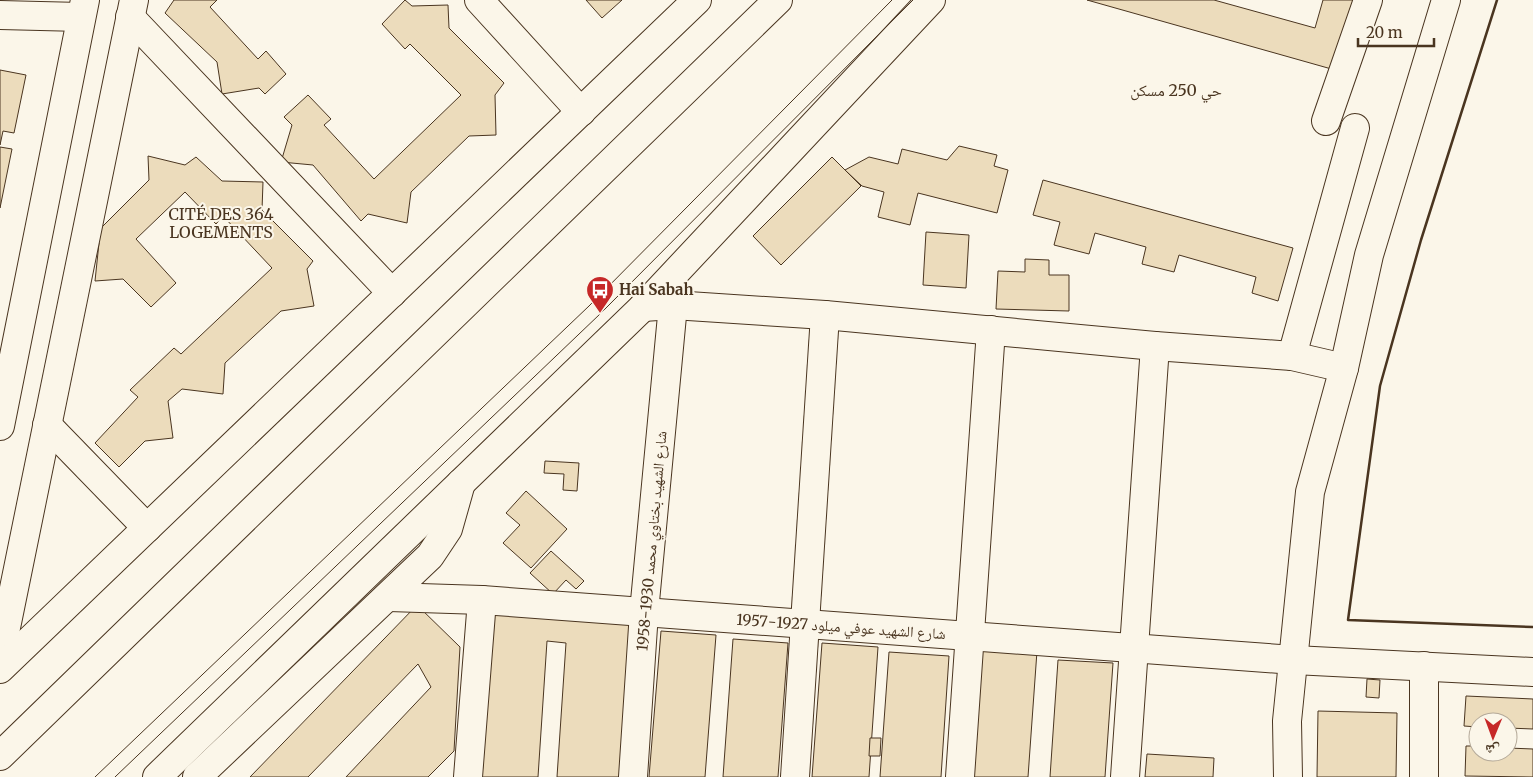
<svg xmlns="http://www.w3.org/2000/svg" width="1533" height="777" font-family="Merriweather,'Noto Naskh Arabic',serif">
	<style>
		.building { fill: #ecdcbc; stroke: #4a3520 }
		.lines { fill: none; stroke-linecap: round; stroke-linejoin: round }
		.minor-casing { stroke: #4a3520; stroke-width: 30 }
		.major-casing { stroke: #4a3520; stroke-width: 30 }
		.minor { stroke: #fbf6e9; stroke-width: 28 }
		.major { stroke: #fbf6e9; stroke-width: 28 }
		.tram { stroke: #4a3520; stroke-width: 1 }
		.wall { stroke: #4a3520; stroke-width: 2.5 }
		.labels { text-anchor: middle; stroke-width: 4; stroke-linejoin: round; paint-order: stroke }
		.poi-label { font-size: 15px; font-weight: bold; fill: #4a3520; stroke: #fbf6e9; text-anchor: start }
		.street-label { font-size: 15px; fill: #4a3520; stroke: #fbf6e9 }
		.neighbourhood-label { font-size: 16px; fill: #4a3520; stroke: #fbf6e9 }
	</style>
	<rect width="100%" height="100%" fill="#fbf6e9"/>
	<g class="building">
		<polygon points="174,0 217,0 210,7 258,59 266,51 286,74 265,94 259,88 222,94 217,62 165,13"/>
		<polygon points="405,0 412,6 448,5 449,28 504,83 495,95 496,135 469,136 411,192 407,223 368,214 361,221 313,165 281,162 292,125 284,117 308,95 331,119 324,125 374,179 461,95 410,44 405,49 382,24"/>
		<polygon points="586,0 622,0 602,18"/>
		<polygon points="1087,0 1214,0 1315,28 1323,0 1355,0 1335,70"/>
		<polygon points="0,70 26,75 14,133 3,131 0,145"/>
		<polygon points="959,146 997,155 994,166 1008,170 997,213 918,193 910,225 878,217 884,192 862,186 845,170 869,157 898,164 902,149 947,160"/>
		<polygon points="0,147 12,149 0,208"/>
		<polygon points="148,156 185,165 196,157 222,181 263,182 262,210 313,261 307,269 314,306 281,311 225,363 223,394 182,389 168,401 173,438 145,441 119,467 95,443 138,397 130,390 174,348 181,354 272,268 223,216 216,224 185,192 136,239 176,283 151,307 123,279 95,281 99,243 93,236 149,180"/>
		<polygon points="832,157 861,186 781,265 753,236"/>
		<polygon points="1043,180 1293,248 1278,301 1252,293 1256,277 1179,255 1174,272 1142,264 1146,247 1095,233 1089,254 1054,245 1060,222 1033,215"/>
		<polygon points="926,232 969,235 966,288 923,285"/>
		<polygon points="1025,259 1049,260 1049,275 1069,275 1069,311 996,309 998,271 1025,272"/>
		<polygon points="545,461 579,463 577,491 563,490 564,474 544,473"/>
		<polygon points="526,491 567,529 531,568 503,543 520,525 506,513"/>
		<polygon points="551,551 584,581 576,589 566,580 553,594 530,573"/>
		<polygon points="417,605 460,647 454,751 428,777 346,777 431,687 418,664 308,777 250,777"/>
		<polygon points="493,614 633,623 623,777 557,777 566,643 547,641 538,777 482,777"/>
		<polygon points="661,631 716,635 705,777 649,777"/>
		<polygon points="733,639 788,643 778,777 723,777"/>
		<polygon points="822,643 878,647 869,777 812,777"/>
		<polygon points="982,648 1037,651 1028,777 973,777"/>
		<polygon points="889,652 949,656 941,777 880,777"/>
		<polygon points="1058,660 1113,663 1105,777 1050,777"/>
		<polygon points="1367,679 1380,680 1379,698 1366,697"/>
		<polygon points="1466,696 1533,699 1533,729 1508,728 1508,722 1478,722 1478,727 1464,726"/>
		<polygon points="1318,711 1397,713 1396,777 1317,777"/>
		<polygon points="870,738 881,738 880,756 869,756"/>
		<polygon points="1466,746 1478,746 1478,752 1508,752 1508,748 1533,749 1533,777 1465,776"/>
		<polygon points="1147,754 1214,758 1213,777 1145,777"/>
	</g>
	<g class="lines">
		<defs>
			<g id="minor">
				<polyline points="479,0 581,112"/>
				<polyline points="0,15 81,17"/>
				<polyline points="130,17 392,293"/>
				<polyline points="1326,121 1368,0"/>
				<polyline points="643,307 673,305 825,315 1155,346 1292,356 1344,368"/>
				<polyline points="1292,356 1355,128"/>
				<polyline points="47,425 147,528"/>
				<polyline points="0,426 85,0"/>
				<polyline points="389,597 482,600 1294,660 1533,672"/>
				<polyline points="0,657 134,0"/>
				<polyline points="0,669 697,0"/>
				<polyline points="197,777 430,556 448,529 461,483"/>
				<polyline points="468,777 482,600"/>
				<polyline points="633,777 644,612 673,305"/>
				<polyline points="795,777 825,315"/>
				<polyline points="960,777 991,330"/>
				<polyline points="1125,777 1155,346"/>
				<polyline points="1424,777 1424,666"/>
			</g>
			<g id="major">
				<polyline points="0,756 778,0"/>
				<polyline points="157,777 643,307 931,0"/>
				<polyline points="1288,777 1287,721 1310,492 1344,368 1369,255 1446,0"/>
			</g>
		</defs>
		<use href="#minor" class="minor-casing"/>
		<use href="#major" class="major-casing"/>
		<use href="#minor" class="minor"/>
		<use href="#major" class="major"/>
		<g class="tram">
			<polyline points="95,777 589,306 892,0"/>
			<polyline points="115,777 600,314 913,0"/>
		</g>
		<polyline class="wall" points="1497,0 1421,240 1380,386 1348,620 1533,627"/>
	</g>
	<defs>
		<symbol id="bus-pin" viewBox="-11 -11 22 30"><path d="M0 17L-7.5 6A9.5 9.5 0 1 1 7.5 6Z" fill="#c62828" stroke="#fbf6e9"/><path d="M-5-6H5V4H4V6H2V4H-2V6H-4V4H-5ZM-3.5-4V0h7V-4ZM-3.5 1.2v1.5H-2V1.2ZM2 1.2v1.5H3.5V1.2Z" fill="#fff"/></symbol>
	</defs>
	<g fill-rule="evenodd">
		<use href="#bus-pin" x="584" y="274" width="32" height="43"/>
	</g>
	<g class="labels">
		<g class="poi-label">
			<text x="619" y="295">Hai Sabah</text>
		</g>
		<g class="street-label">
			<text transform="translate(652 541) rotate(-85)" y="5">شارع الشهيد بختاوي محمد 1930-1958</text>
			<text transform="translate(841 627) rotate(4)" y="5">شارع الشهيد عوفي ميلود 1927-1957</text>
		</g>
		<g class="neighbourhood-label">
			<text x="1176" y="96">حي 250 مسكن</text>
			<text x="221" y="220">CITÉ DES 364<tspan x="221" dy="18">LOGEMENTS</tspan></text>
		</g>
	</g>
	<g transform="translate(1493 737) rotate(181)"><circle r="24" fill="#fbf6e9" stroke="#b4a999"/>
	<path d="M0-4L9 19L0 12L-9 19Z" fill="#c62828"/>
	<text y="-8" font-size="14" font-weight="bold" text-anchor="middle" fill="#4a3520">ش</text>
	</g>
	<path d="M1358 38v8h76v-8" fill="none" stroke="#4a3520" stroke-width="2.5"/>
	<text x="1366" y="38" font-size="15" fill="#4a3520" stroke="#fbf6e9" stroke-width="4" paint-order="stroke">20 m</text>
</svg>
